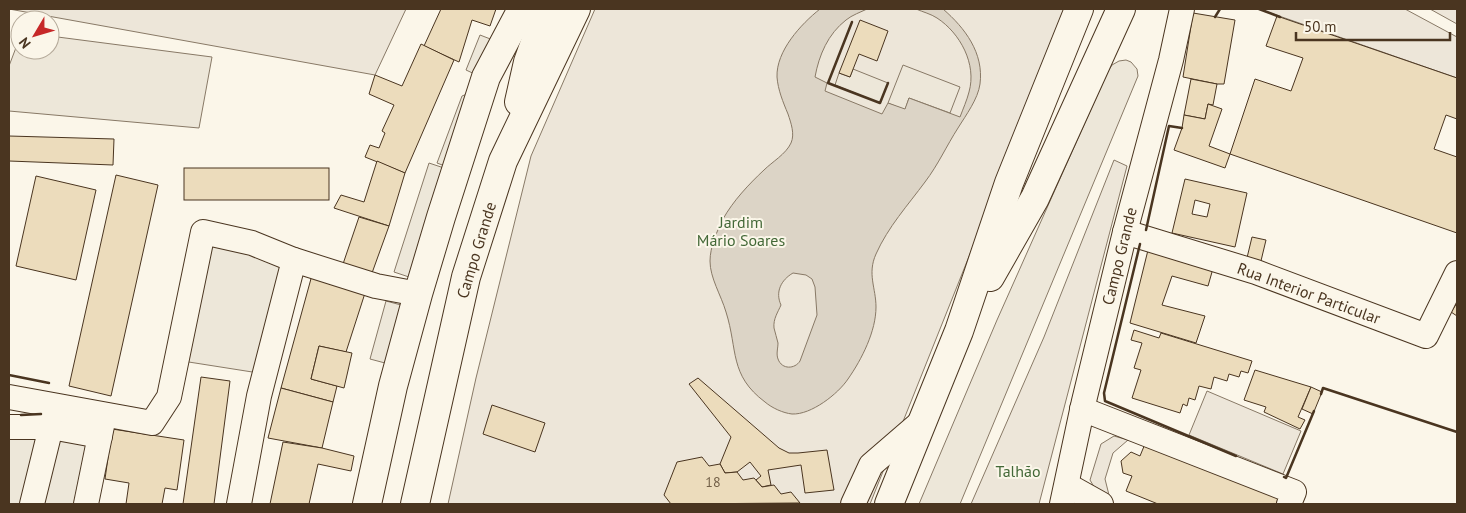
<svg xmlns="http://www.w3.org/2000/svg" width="1466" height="513" font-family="'PT Sans',sans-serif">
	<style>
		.green { fill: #ede6d9; stroke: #887966 }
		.parking { fill: #ede7d9; stroke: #887966 }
		.water { fill: #dcd4c6; stroke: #887966; fill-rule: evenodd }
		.building { fill: #ecdcbc; stroke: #4a3520; fill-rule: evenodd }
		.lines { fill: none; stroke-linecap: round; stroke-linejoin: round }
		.minor-casing { stroke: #4a3520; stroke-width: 26 }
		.major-casing { stroke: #4a3520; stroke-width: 30 }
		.minor { stroke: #fbf6e9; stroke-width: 24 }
		.major { stroke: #fbf6e9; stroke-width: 28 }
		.wall { stroke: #4a3520; stroke-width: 2.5 }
		.labels { text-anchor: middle; stroke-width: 4; stroke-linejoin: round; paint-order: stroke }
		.number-label { font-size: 14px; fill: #725f47 }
		.park-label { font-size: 16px; fill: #436837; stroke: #fbf6e9 }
		.street-label { font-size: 16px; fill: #4a3520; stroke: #fbf6e9 }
	</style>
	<rect width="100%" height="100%" fill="#fbf6e9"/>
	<g class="green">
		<polygon points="9,9 406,9 375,75"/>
		<polygon points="595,9 1068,9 870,504 448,504 476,378 531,156"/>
		<polygon points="1259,9 1405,9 1457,37 1457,78"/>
		<polygon points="1430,9 1457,9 1457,24"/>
		<polygon points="1114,160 1127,166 1039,504 971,504 1044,337"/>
		<polygon points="1207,391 1301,431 1283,474 1189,435"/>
		<polygon points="1114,436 1128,440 1113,453 1105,479 1110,499 1097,492 1090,480 1101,444"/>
	</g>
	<g class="parking">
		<polygon points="480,35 493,40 479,76 466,70"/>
		<polygon points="50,36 212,57 199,128 9,111 9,66 20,37 20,50 50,50"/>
		<polygon points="1126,60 1131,62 1137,69 1138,76 960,504 919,504 997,320 1108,71 1112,65 1119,61"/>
		<polygon points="903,65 960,87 950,113 909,98 905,110 888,103"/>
		<polygon points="853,69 888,83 880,103 835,85 839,73 850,77"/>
		<polygon points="472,92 445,166 437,163 462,96"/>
		<polygon points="429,163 444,168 409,277 394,272"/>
		<polygon points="203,232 294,260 265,374 176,360"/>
		<polygon points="386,301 401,305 385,363 370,359"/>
		<polygon points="9,427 100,436 86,504 9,504"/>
	</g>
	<path class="water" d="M 820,9 L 867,9 C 861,12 852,15 846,20 C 828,34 819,55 815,77 L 827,83 L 825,91 L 882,114 L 888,103 L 905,109 L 909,98 L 960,117 C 963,109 967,100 969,92 C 977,64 960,33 937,18 C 931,14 923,12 916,9 L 943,9 C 965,28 984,53 980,84 C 978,99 966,115 958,128 C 947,145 938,165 925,182 C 908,205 888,227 876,254 C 867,274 876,288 876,307 C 876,331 862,359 848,379 C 838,394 811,415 792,414 C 783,413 772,408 765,402 C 729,375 738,350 726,312 C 721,295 710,278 710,261 C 710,247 717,231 723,219 C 733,201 749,184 764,170 C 772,162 786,154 791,143 C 795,134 791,123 788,114 C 783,102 778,90 777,77 C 776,51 801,24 820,9 ZM 793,273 L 806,275 L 812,279 L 815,287 L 817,315 L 800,361 C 795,369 782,370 778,359 C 776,354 778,348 778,343 C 777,338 775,333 774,328 C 773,319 778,312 781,305 C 775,292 781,280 793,273 Z"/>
	<g class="building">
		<polygon points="441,9 496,9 490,26 472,20 459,62 424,46"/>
		<polygon points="1193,13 1235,20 1224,84 1217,84 1183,77"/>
		<polygon points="1277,16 1457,78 1457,119 1446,115 1434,149 1457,157 1457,233 1230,154 1255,79 1291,91 1303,58 1266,46"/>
		<polygon points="860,20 888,31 877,61 859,54 850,77 839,73"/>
		<polygon points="421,44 454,60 405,173 365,157 370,145 379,148 385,133 382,131 394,105 369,94 375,75 402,86"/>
		<polygon points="1191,79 1217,84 1213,105 1208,104 1205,119 1184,115"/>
		<polygon points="1208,104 1222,109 1209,146 1230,154 1225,168 1174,150 1182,128 1184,115 1205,119"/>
		<polygon points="9,136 114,139 113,165 9,161"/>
		<polygon points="377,161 405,173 389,226 334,208 341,195 364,202"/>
		<rect x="184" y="168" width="145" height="32"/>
		<polygon points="116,175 158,185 111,396 69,386"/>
		<polygon points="36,176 96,190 76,280 16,266"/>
		<path d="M 1185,179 L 1247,193 L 1235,247 L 1172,233 ZM 1195,200 L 1210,204 L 1207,217 L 1192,214 Z"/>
		<polygon points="359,217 389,226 372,273 343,264"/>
		<polygon points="1252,237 1266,240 1260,265 1246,262"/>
		<polygon points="1149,246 1214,265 1208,286 1172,276 1162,305 1205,316 1196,343 1130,323"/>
		<polygon points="312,275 366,290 346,352 319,346 311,379 337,386 333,402 281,388"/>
		<polygon points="1457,286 1457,316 1451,312 1457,303 1450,299"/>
		<polygon points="1134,330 1159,338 1161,333 1252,361 1248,373 1241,371 1239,377 1229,374 1227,381 1214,377 1211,389 1199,386 1195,400 1189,398 1187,406 1183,404 1180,413 1132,398 1141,370 1134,368 1142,343 1131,340"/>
		<polygon points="319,346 352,353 344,388 311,379"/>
		<polygon points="1255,370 1311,387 1298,417 1305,420 1300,429 1264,412 1266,407 1244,400"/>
		<polygon points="201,377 230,381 214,504 183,504"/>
		<polygon points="698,378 779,448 789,453 798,453 827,450 834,490 805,493 801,465 768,470 771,485 762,487 756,480 761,476 750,462 737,472 725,473 720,464 731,437 689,384"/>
		<polygon points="1311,387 1322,392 1313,414 1302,409"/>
		<polygon points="281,388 333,402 322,448 268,438"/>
		<polygon points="492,405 545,423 535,452 483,434"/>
		<polygon points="112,429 184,440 177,490 165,488 162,504 126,504 129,483 105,479"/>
		<polygon points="1147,439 1280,495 1276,504 1158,504 1126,491 1132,476 1123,473 1121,461 1131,452 1140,456"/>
		<polygon points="283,442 322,448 354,456 351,471 318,464 309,504 270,504"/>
		<polygon points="702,457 709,466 720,464 725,473 737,472 743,480 754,478 762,487 774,485 781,494 791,492 800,503 671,504 664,495 677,462"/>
	</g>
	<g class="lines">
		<defs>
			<g id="minor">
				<polyline points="1125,232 1256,272 1426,336 1457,273"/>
				<polyline points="294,260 376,286 418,294"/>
				<polyline points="9,397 152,423 169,397 203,232 252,243 294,260 259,396 239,504"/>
				<polyline points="1082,409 1294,492 1289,504"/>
				<polyline points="9,427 51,427 100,436"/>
				<polyline points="1067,485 1101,504"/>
				<polyline points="32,504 51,427"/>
				<polyline points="86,504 103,421"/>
				<polyline points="853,504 871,465 922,421"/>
				<polyline points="1062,504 1084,401 1125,232 1171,60 1182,9"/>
			</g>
			<g id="major">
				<polyline points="519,102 528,62 547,9"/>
				<polyline points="990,277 1035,198 1121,9"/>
				<polyline points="367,504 393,386 418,294 441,217 486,77 522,9"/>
				<polyline points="415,504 466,277 503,161 576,9"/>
				<polyline points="889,504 959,331 1009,183 1079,9"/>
			</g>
		</defs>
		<use href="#minor" class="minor-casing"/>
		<use href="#major" class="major-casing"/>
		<use href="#minor" class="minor"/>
		<use href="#major" class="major"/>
		<g class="wall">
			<polyline points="1259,9 1280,17"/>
			<polyline points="1215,17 1220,9"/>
			<polyline points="852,22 828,83 880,103 888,83"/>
			<polyline points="1146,230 1169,126 1182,128"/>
			<polyline points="1140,244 1104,393 1105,401 1236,456"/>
			<polyline points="9,375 49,383"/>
			<polyline points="1321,394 1323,388 1457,432"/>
			<polyline points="21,415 41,414"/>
			<polyline points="1284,477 1286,478 1314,411"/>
		</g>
	</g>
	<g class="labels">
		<g class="number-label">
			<text x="713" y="487">18</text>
		</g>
		<g class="park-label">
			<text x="741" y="228">Jardim<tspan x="741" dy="18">Mário Soares</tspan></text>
			<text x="1018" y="477">Talhão</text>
		</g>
		<g class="street-label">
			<text transform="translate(476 250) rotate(-73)" y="6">Campo Grande</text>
			<text transform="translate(1119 256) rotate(-76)" y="6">Campo Grande</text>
			<text transform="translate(1309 293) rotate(20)" y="6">Rua Interior Particular</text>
		</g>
	</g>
	<rect width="1466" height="513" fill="none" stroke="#4a3520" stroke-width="20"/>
	<g transform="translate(35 35) rotate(232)"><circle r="24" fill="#fbf6e9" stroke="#b4a999"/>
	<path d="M0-4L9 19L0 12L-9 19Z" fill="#c62828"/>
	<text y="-8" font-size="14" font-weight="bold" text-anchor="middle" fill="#4a3520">N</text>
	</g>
	<path d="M1296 32v8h154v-8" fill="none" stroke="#4a3520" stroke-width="2.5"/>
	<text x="1304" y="32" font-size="15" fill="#4a3520" stroke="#fbf6e9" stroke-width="4" paint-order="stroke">50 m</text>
</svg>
